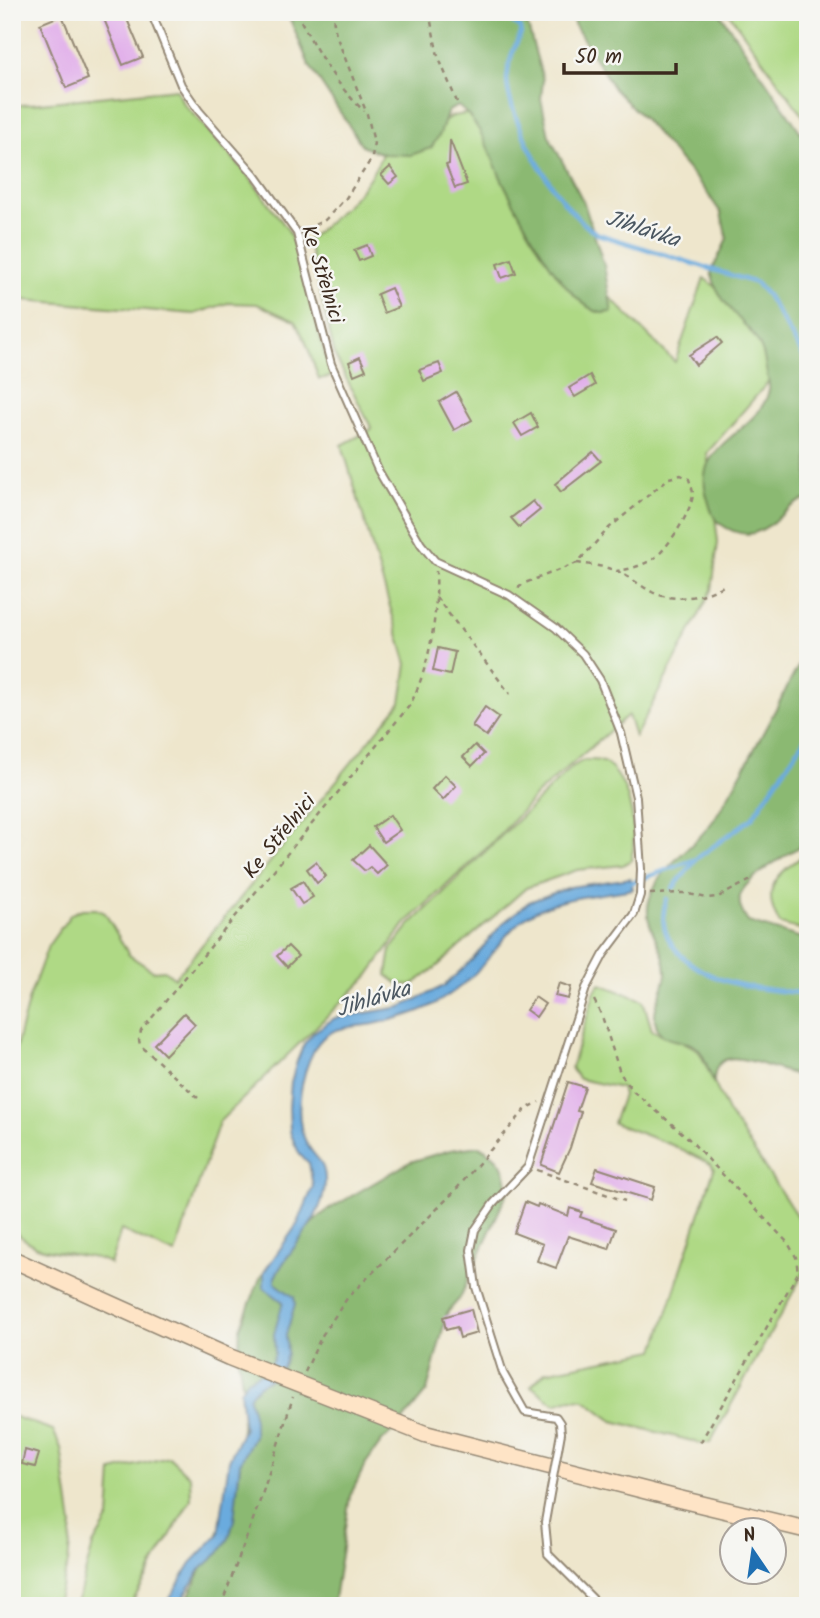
<svg xmlns="http://www.w3.org/2000/svg" width="820" height="1618" font-family="Kalam,sans-serif">
	<style>
		.green { fill: #afd985; stroke: #758252; stroke-width: 2 }
		.forest { fill: #8bb972; stroke: #637248; stroke-width: 2 }
		.water { fill: #6aabde; stroke: #526a7e; stroke-width: 2 }
		.lines { fill: none; stroke-linecap: round; stroke-linejoin: round }
		.stream { stroke: #6aabde; stroke-width: 4.5 }
		.building { fill: #e1afea }
		.lane-casing { stroke: #948875; stroke-width: 10 }
		.secondary-casing { stroke: #948875; stroke-width: 19 }
		.path { stroke: #948875; stroke-width: 2.5; stroke-dasharray: 5 5; stroke-linecap: butt }
		.lane { stroke: #fff; stroke-width: 6 }
		.secondary { stroke: #fee4c6; stroke-width: 16 }
		.lane-bridge-casing { stroke: #948875; stroke-width: 10; stroke-linecap: butt }
		.secondary-bridge-casing { stroke: #948875; stroke-width: 19; stroke-linecap: butt }
		.lane-bridge { stroke: #fff; stroke-width: 6 }
		.secondary-bridge { stroke: #fee4c6; stroke-width: 16 }
		.labels { text-anchor: middle; stroke-width: 5; stroke-linejoin: round; paint-order: stroke }
		.street-label { font-size: 21px; fill: #3b2a1e; stroke: #f6f6f2 }
		.water-label { font-size: 23px; font-style: italic; fill: #4b5761; stroke: #f6f6f2 }
	</style>
	<rect width="100%" height="100%" fill="#f6f6f2"/>
	<filter id="ink" filterUnits="userSpaceOnUse"><feTurbulence type="fractalNoise" baseFrequency=".0143" numOctaves="2"/><feDisplacementMap in="SourceGraphic" scale="14" xChannelSelector="R" yChannelSelector="G"/><feConvolveMatrix kernelMatrix="1 2 1 2 8 2 1 2 1" color-interpolation-filters="sRGB"/></filter>
	<filter id="wash" filterUnits="userSpaceOnUse"><feTurbulence type="fractalNoise" baseFrequency=".00686" numOctaves="4" result="noise"/><feDisplacementMap in="SourceGraphic" scale="28" xChannelSelector="R" yChannelSelector="G"/><feGaussianBlur stdDeviation="1.57" result="paint"/><feColorMatrix in="noise" values="0 0 0 0 0 0 0 0 0 0 0 0 0 0 0 0 0 1.4 0 .05"/><feComposite in="paint" operator="in"/></filter>
	<g filter="url(#wash)">
		<rect width="100%" height="100%" fill="#eee6cc"/>
		<g class="green">
			<polygon points="728,12 808,12 808,123"/>
			<polygon points="176,89 183,103 247,174 288,230 298,255 331,377 319,379 305,340 295,321 257,304 228,303 194,314 12,299 12,106"/>
			<path d="M 471,113 L 522,210 L 675,362 L 704,278 L 754,315 L 782,366 L 707,453 L 718,542 L 712,590 L 635,737 L 628,715 L 536,795 L 497,838 L 405,924 L 368,976 L 219,1122 L 175,1254 L 121,1230 L 110,1264 C 101,1255 52,1254 35,1246 C 27,1242 19,1235 12,1230 L 12,1063 L 29,998 L 48,946 L 71,914 L 82,909 L 96,909 L 105,913 L 129,955 L 153,971 L 164,970 L 175,978 L 401,702 L 407,664 L 342,445 L 372,429 L 335,356 L 308,240 C 338,214 368,190 383,152 L 453,116 Z"/>
			<path d="M 584,760 C 591,760 599,759 605,763 C 631,780 638,833 631,860 L 623,865 L 577,870 L 526,888 L 433,970 L 412,985 L 399,984 L 387,975 L 391,949 L 409,926 L 572,767 Z"/>
			<path d="M 808,852 L 808,932 L 780,924 C 758,887 779,873 808,852 Z"/>
			<path d="M 600,984 L 643,1000 L 652,1030 C 667,1039 690,1041 700,1053 L 728,1112 L 808,1233 L 808,1265 L 710,1443 L 700,1443 L 613,1421 L 585,1400 L 570,1399 L 555,1404 L 531,1386 L 545,1372 L 655,1350 L 714,1169 L 711,1164 L 672,1145 L 613,1123 L 623,1095 L 621,1088 L 579,1079 L 571,1068 L 595,991 Z"/>
			<polygon points="12,1416 53,1430 61,1448 72,1525 68,1563 56,1606 12,1606"/>
			<polygon points="169,1457 190,1477 191,1499 130,1606 76,1606 93,1545 109,1518 112,1471"/>
		</g>
		<g class="forest">
			<path d="M 287,12 L 516,12 L 528,26 L 543,80 L 541,99 L 549,136 L 584,203 L 604,265 L 612,312 C 611,312 602,313 601,313 C 564,304 518,212 502,180 C 489,153 482,124 458,106 L 448,111 L 440,134 L 431,148 L 411,155 L 384,154 L 363,147 L 309,65 Z"/>
			<path d="M 571,12 L 719,12 L 808,143 L 808,499 C 786,504 775,527 754,533 C 741,536 730,531 719,523 C 713,519 710,508 708,500 C 688,442 759,435 769,390 C 770,384 767,375 766,369 C 765,362 764,354 761,348 C 754,331 738,320 728,306 C 719,296 715,285 711,273 L 727,239 L 721,213 L 703,187 L 645,120 L 614,89 L 574,24 Z"/>
			<path d="M 808,645 L 808,841 C 791,853 745,877 740,896 C 738,906 743,914 748,922 L 808,940 L 808,1079 C 796,1075 783,1071 771,1067 C 748,1060 713,1045 714,1084 C 709,1074 705,1053 695,1046 C 681,1038 660,1044 656,1024 C 651,1006 665,991 666,973 C 667,947 642,928 649,901 C 659,864 695,849 715,818 C 746,768 772,715 800,663 Z"/>
			<path d="M 479,1146 C 501,1158 505,1165 508,1191 L 460,1298 L 447,1313 L 427,1391 L 397,1428 L 382,1441 L 366,1463 L 350,1496 L 333,1606 L 184,1606 L 226,1517 L 239,1475 L 244,1394 L 238,1359 L 240,1328 L 261,1276 L 294,1239 L 326,1211 L 410,1162 L 450,1150 Z"/>
		</g>
		<path class="water" d="M 630,878 L 633,889 C 597,896 556,896 526,917 C 511,927 501,943 490,956 C 473,978 454,994 429,1007 C 412,1015 393,1020 374,1024 C 351,1028 326,1025 314,1050 C 301,1075 293,1116 306,1142 C 315,1160 326,1160 325,1184 C 323,1220 290,1247 275,1277 L 275,1283 L 294,1297 L 295,1304 L 286,1335 L 287,1354 L 283,1365 L 277,1375 L 258,1386 L 251,1394 L 249,1398 L 254,1419 L 254,1436 L 240,1463 L 234,1520 L 229,1538 L 219,1553 L 200,1570 L 178,1606 L 165,1606 L 191,1563 L 219,1534 L 229,1460 L 244,1428 L 240,1391 L 247,1380 L 264,1371 L 272,1361 L 275,1353 L 274,1334 L 283,1302 L 264,1288 L 264,1272 L 298,1223 L 313,1187 L 309,1163 L 300,1155 L 294,1142 L 290,1131 L 289,1107 L 291,1082 L 297,1061 L 304,1044 L 314,1032 L 335,1018 L 401,1007 L 444,986 L 473,959 L 502,924 L 529,902 L 570,887 Z"/>
		<g class="lines">
			<g class="stream">
				<path d="M 499,12 L 520,28 L 521,33 C 514,48 508,61 507,79 C 507,119 562,216 598,234 L 756,283 L 767,295 L 808,363"/>
				<polyline points="628,884 696,859 752,818 808,734"/>
				<polyline points="673,888 695,861"/>
				<path d="M 667,899 C 650,944 698,975 737,984 C 760,990 784,991 808,994"/>
			</g>
		</g>
		<g id="blocks">
			<g class="building">
				<polygon points="101,12 124,12 143,57 123,65"/>
				<polygon points="62,15 88,79 66,88 40,24"/>
				<polygon points="450,140 467,184 455,188 446,165 449,164"/>
				<polygon points="390,167 398,177 389,184 381,175"/>
				<polygon points="367,245 371,256 359,261 354,250"/>
				<polygon points="511,259 516,273 502,278 497,264"/>
				<polygon points="391,288 399,307 384,313 377,294"/>
				<polygon points="717,337 722,343 696,365 689,355"/>
				<polygon points="360,357 366,370 354,375 349,362"/>
				<polygon points="439,363 443,373 424,381 419,370"/>
				<polygon points="590,375 595,385 575,397 569,388"/>
				<polygon points="456,392 472,420 454,430 439,402"/>
				<polygon points="531,413 538,427 522,436 514,423"/>
				<polygon points="593,452 601,461 561,492 555,484"/>
				<polygon points="533,501 540,510 519,527 511,518"/>
				<polygon points="438,648 455,652 450,675 433,671"/>
				<polygon points="485,707 499,717 486,736 472,726"/>
				<polygon points="475,745 484,754 472,766 463,757"/>
				<polygon points="445,775 456,786 443,800 432,789"/>
				<polygon points="390,815 400,830 383,842 373,827"/>
				<polygon points="369,845 387,865 377,874 370,867 365,871 353,860"/>
				<polygon points="316,862 326,876 317,883 307,869"/>
				<polygon points="303,881 313,897 302,904 291,888"/>
				<polygon points="288,946 298,956 287,967 277,956"/>
				<polygon points="559,983 571,987 568,999 555,996"/>
				<polygon points="535,997 545,1004 536,1017 526,1010"/>
				<polygon points="184,1013 195,1024 165,1055 154,1044"/>
				<polygon points="568,1082 585,1087 577,1111 581,1112 570,1148 559,1172 541,1165"/>
				<polygon points="597,1168 655,1187 651,1200 592,1182"/>
				<polygon points="525,1202 537,1207 538,1204 568,1216 570,1208 582,1212 580,1217 616,1229 609,1249 568,1236 556,1268 537,1261 543,1244 514,1233"/>
				<polygon points="471,1309 477,1333 460,1338 457,1327 446,1330 443,1317"/>
				<polygon points="25,1450 39,1454 35,1467 22,1464"/>
			</g>
		</g>
	</g>
	<g filter="url(#ink)">
		<use href="#blocks" fill-opacity="0" stroke="#948875" stroke-width="2"/>
		<g class="lines">
			<defs>
				<g id="lane">
					<polyline points="151,12 181,85 199,111 256,176 297,233 331,364 378,470 421,544 435,561 509,595 556,628 583,654 600,680 621,733 636,797 641,869 640,895 634,914 604,954 586,988 528,1167 493,1204 475,1230 471,1250 476,1287 503,1373 525,1412 556,1417 560,1423 561,1433"/>
					<polyline points="545,1522 548,1554 600,1606"/>
				</g>
				<g id="secondary">
					<polyline points="12,1259 100,1299"/>
					<polyline points="359,1408 425,1434 679,1499 808,1530"/>
				</g>
			</defs>
			<use href="#lane" class="lane-casing"/>
			<use href="#secondary" class="secondary-casing"/>
			<g class="path">
				<polyline points="429,12 438,56 457,102"/>
				<path d="M 301,21 C 318,54 337,86 364,111"/>
				<polyline points="306,229 325,220 346,198 372,158 374,142 367,114 336,35 332,12"/>
				<path d="M 577,563 C 590,565 607,566 619,572 C 631,578 641,586 652,592 C 674,603 705,597 725,585"/>
				<path d="M 518,588 L 525,583 L 577,563 L 609,528 L 669,478 L 681,475 L 689,479 C 690,483 693,490 693,494 C 692,511 667,550 653,559 C 641,566 631,569 617,571"/>
				<polyline points="436,597 510,694"/>
				<polyline points="650,894 684,893 707,898 718,897 751,880"/>
				<polyline points="594,1000 602,1016 620,1073 634,1092 687,1137 788,1243 796,1257 798,1273 700,1443"/>
				<path d="M 198,1098 L 140,1045 L 139,1040 L 141,1031 L 410,705 C 430,666 438,615 436,571"/>
				<polyline points="537,1170 625,1201"/>
				<polyline points="305,1372 321,1337 348,1297 452,1194 526,1109 539,1102"/>
				<polyline points="221,1606 261,1498 293,1397"/>
			</g>
			<use href="#lane" class="lane"/>
			<use href="#secondary" class="secondary"/>
			<defs>
				<polyline id="lane-bridge" points="545,1522 561,1433"/>
				<polyline id="secondary-bridge" points="100,1299 229,1357 359,1408"/>
			</defs>
			<use href="#lane-bridge" class="lane-bridge-casing"/>
			<use href="#secondary-bridge" class="secondary-bridge-casing"/>
			<use href="#lane-bridge" class="lane-bridge"/>
			<use href="#secondary-bridge" class="secondary-bridge"/>
		</g>
	</g>
	<g class="labels">
		<g class="street-label">
			<text transform="translate(323 274) rotate(73)" y="7">Ke Střelnici</text>
			<text transform="translate(279 836) rotate(-51)" y="7">Ke Střelnici</text>
		</g>
		<g class="water-label">
			<text transform="translate(643 228) rotate(18)" y="8">Jihlávka</text>
			<text transform="translate(373 998) rotate(-17)" y="8">Jihlávka</text>
		</g>
	</g>
	<rect width="820" height="1618" fill="none" stroke="#f6f6f2" stroke-width="42"/>
	<g transform="translate(753 1551) rotate(347)"><circle r="33" fill="#f6f6f2" stroke="#aba49d" stroke-width="2"/>
	<path d="M0-5L12 26L0 18L-12 26Z" fill="#1f6fb2"/>
	<text y="-10" font-size="19" font-weight="bold" text-anchor="middle" fill="#3b2a1e">N</text>
	</g>
	<path d="M564 63v10h112v-10" fill="none" stroke="#3b2a1e" stroke-width="3.5"/>
	<text x="575" y="63" font-size="21" fill="#3b2a1e" stroke="#f6f6f2" stroke-width="5" paint-order="stroke">50 m</text>
</svg>
